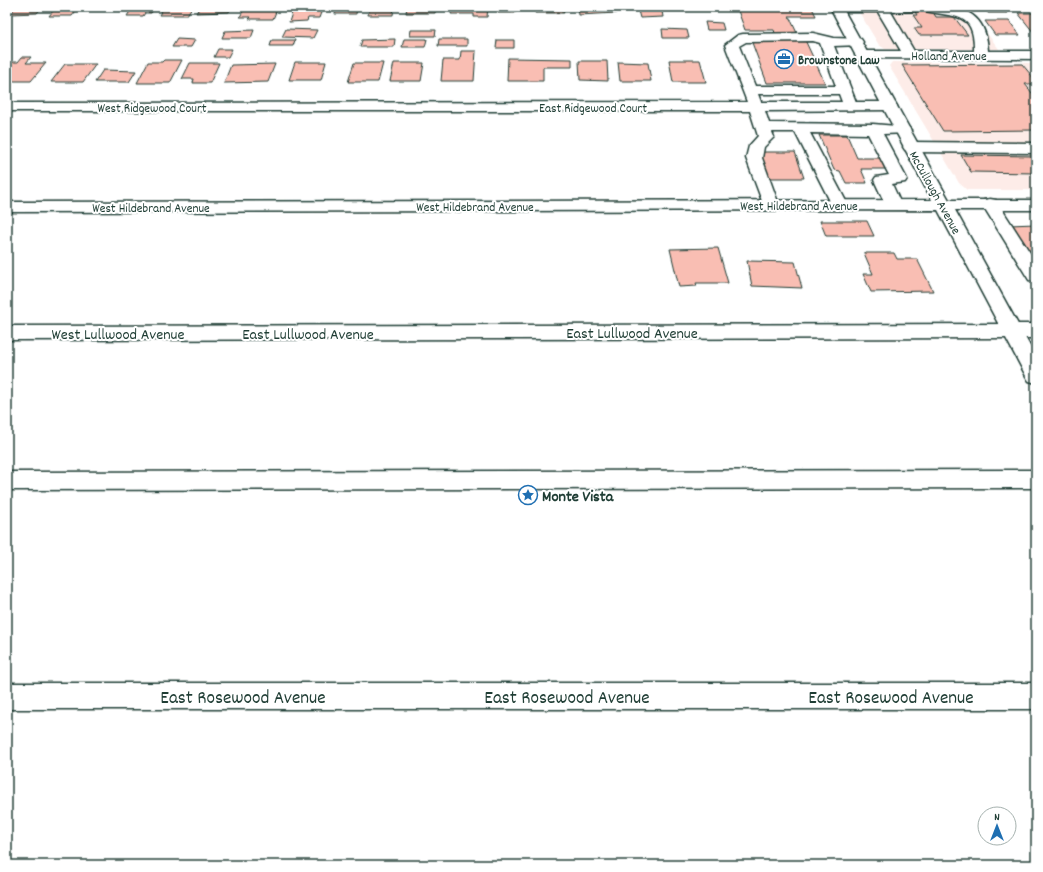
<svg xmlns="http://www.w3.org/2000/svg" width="1043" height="872" font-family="Dekko,sans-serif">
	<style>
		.built { fill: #fdece8 }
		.building { fill: #f9beb3; stroke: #1f3d34 }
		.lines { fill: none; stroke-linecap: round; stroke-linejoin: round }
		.minor-casing { stroke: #1f3d34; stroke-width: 3 }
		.major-casing { stroke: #1f3d34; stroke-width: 3 }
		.minor { fill: #fff; fill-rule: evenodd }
		.major { fill: #fff; fill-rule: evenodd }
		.labels { text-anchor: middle; stroke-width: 4; stroke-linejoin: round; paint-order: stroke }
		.far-street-label { font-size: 13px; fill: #1f3d34; stroke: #fff }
		.far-poi-label { font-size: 13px; font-weight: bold; fill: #1f3d34; stroke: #fff; text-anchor: start }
		.street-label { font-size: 16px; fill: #1f3d34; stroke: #fff }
		.poi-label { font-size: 16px; font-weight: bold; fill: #1f3d34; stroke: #fff; text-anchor: start }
		.near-street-label { font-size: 19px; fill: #1f3d34; stroke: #fff }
	</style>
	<rect width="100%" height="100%" fill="#fff"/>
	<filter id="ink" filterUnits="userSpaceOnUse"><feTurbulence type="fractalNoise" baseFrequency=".025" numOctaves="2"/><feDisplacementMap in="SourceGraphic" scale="8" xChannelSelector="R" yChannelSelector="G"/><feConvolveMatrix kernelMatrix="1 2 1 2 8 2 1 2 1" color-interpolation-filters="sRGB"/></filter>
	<g filter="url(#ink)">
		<g class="built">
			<polygon points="856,7 967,7 999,49 885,49 879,45"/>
			<polygon points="892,62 1036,63 1036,190 967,190 959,183 889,66"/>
		</g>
		<g class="building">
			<polygon points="7,7 42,7 37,13 10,14 14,9 7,9"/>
			<polygon points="56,7 79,7 72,16 49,16"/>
			<polygon points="133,7 155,7 151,13 145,13 143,16 127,16"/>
			<polygon points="164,7 192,7 187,15 159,15"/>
			<polygon points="200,7 231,7 229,12 196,13"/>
			<polygon points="245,7 278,7 273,19 249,19 251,17 240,17"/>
			<polygon points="294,7 323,7 319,18 308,18 307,21 289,22"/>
			<polygon points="337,7 357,7 356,14 335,14"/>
			<polygon points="370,7 394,7 393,15 368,15"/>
			<polygon points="407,7 436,7 435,13 406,13"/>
			<polygon points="448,7 488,7 487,17 474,17 474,14 451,14 452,9 448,9"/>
			<polygon points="498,7 528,7 528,10 515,10 515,13 498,13"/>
			<polygon points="535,7 563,7 564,13 535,13"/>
			<polygon points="578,7 616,7 617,13 579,15"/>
			<polygon points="637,7 670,7 671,11 662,11 663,17 640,18"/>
			<polygon points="686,7 712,7 712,9 687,8"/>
			<polygon points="912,7 930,7 936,17 954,17 968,35 919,35 914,28 922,28 913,15 917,15"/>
			<polygon points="983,7 1002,7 1007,13 988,13"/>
			<polygon points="737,8 812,8 816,16 789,16 797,33 775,33 774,30 745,30"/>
			<polygon points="1018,13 1036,13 1036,33 1034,33"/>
			<polygon points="985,21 1009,21 1020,35 995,35"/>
			<polygon points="705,22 722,23 724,30 707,30"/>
			<polygon points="286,29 317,30 313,38 282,37"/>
			<polygon points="662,29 687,30 689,38 663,38"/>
			<polygon points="254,30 251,38 222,38 225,31"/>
			<polygon points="411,30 436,30 435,36 410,36"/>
			<polygon points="177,39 195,40 191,47 172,47"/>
			<polygon points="395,39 394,47 360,47 362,40"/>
			<polygon points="404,39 427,39 425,47 402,47"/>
			<polygon points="439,39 467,39 467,46 438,46"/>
			<polygon points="272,40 295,40 293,46 270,46"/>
			<polygon points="497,40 514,40 514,48 496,48"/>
			<polygon points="751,40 805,40 825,83 767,83"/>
			<polygon points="218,49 232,49 228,57 214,57"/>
			<polygon points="461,51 476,51 474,81 441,81 443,60 460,60"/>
			<polygon points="22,57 31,57 26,63 46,63 31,81 7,81 7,68 12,62 18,62"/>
			<polygon points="508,58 572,59 572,67 543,67 543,81 507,81"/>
			<polygon points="164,60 182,60 170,83 137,83 148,62 162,62"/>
			<polygon points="669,60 700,60 706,82 673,82"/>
			<polygon points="579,61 607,61 608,81 580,80"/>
			<polygon points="295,62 326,62 321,80 289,80"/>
			<polygon points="618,62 648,63 651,81 620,81"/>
			<polygon points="190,63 219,63 210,83 193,83 194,79 182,79"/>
			<polygon points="354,63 383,63 378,82 348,82"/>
			<polygon points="394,63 424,63 421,81 390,81"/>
			<polygon points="65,64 96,64 83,82 51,82"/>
			<polygon points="275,64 268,82 224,83 231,65"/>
			<polygon points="1022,64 1036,81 1036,84 1025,84 1036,98 1036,130 943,131 902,65"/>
			<polygon points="103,70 136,71 129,82 95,82"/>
			<polygon points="819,135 847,135 857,158 881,158 886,169 861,169 867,183 846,183 840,171 834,170"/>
			<polygon points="760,152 795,152 804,178 768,178"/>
			<polygon points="961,155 1036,156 1036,173 971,172"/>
			<polygon points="820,221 867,221 874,236 826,236"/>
			<polygon points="1036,224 1036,266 1009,225"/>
			<polygon points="718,248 728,283 696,283 697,286 679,287 670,249"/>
			<polygon points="864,253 894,253 897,259 917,259 933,291 871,292 863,274 873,274"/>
			<polygon points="747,261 795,262 802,288 752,286"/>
		</g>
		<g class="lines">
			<defs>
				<g id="minor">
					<path d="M 831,7 L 919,7 L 917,11 L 891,12 L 914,51 L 974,51 C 975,11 955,18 926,11 L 924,8 C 929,6 936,7 942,7 C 972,7 987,22 988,51 L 1036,51 L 1036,59 L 857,58 L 855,55 L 857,52 L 862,51 L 901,51 L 878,12 L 837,12 L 833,11 Z"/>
					<path d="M 813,33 L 834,38 L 861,39 L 863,42 L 861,45 L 834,46 L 856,102 L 890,102 L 895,103 L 897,106 L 895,109 L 890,110 L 765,111 L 769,123 L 873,124 L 908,127 L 911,130 L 908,133 L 883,134 L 907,179 L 905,182 L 892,184 L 901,204 L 899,208 L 893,209 L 887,208 L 874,180 L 876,177 L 889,175 L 868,134 L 810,133 L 848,205 L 846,209 L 840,210 L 834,209 L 832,205 L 795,132 L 772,132 L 774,137 L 764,147 L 762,158 L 779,205 L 777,209 L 771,210 L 765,209 L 746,158 L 749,146 L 758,136 L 750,111 L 7,111 L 7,103 L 747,102 L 725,45 L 738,35 L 743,34 ZM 813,41 L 820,43 L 836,86 L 755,86 L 739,46 L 746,42 ZM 758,94 L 839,94 L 842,102 L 761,102 Z"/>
					<polygon points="911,142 1036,143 1036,153 911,152 905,150 903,147 905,144"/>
					<polygon points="990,199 996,200 1036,262 1036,282 1029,280 982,204 984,200"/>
					<polygon points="1036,324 1036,338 7,340 7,326"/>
					<polygon points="1036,470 1036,488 7,490 7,472"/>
					<rect x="7" y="683" width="1029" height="26"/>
				</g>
				<polygon id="major" points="830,7 842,7 949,200 1036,200 1036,210 955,210 1036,357 1036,383 1029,381 1026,376 938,210 7,212 7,202 932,200"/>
			</defs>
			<use href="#minor" class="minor-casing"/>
			<use href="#major" class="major-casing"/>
			<use href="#minor" class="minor"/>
			<use href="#major" class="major"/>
		</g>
	</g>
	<defs>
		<symbol id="office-ring" viewBox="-11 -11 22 22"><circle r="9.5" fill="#fff" stroke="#1f6fb2" stroke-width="1.5"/><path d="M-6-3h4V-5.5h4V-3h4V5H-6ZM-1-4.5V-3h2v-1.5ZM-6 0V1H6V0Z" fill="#1f6fb2"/></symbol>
		<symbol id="sight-ring" viewBox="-11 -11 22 22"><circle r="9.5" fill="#fff" stroke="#1f6fb2" stroke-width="1.5"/><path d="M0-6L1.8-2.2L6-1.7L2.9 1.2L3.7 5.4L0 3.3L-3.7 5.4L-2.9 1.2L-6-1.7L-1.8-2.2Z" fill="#1f6fb2"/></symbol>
	</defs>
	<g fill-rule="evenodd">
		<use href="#office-ring" x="773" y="48" width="22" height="22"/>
		<use href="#sight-ring" x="517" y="484" width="22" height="22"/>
	</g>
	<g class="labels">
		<g class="far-street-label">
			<text x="949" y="60">Holland Avenue</text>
			<text x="152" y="112">West Ridgewood Court</text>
			<text x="593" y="112">East Ridgewood Court</text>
			<text transform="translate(936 192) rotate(61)" y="5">McCullough Avenue</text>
			<text x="799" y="210">West Hildebrand Avenue</text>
			<text x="475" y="211">West Hildebrand Avenue</text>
			<text x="151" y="212">West Hildebrand Avenue</text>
		</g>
		<g class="far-poi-label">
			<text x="798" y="64">Brownstone Law</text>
		</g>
		<g class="street-label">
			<text x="632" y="338">East Lullwood Avenue</text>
			<text x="118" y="339">West Lullwood Avenue</text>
			<text x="308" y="339">East Lullwood Avenue</text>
		</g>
		<g class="poi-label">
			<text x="542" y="501">Monte Vista</text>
		</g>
		<g class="near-street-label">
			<text x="243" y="703">East Rosewood Avenue</text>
			<text x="567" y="703">East Rosewood Avenue</text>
			<text x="891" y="703">East Rosewood Avenue</text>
		</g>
	</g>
	<rect width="1043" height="872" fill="none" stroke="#fff" stroke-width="24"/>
	<rect x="12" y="12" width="1019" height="848" fill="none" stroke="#1f3d34" stroke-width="1.5" filter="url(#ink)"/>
	<g transform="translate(997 826)"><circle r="19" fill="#ffffff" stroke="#a5b1ae"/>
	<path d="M0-3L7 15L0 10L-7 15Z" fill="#1f6fb2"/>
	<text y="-6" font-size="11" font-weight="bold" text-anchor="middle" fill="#1f3d34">N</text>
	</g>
</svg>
